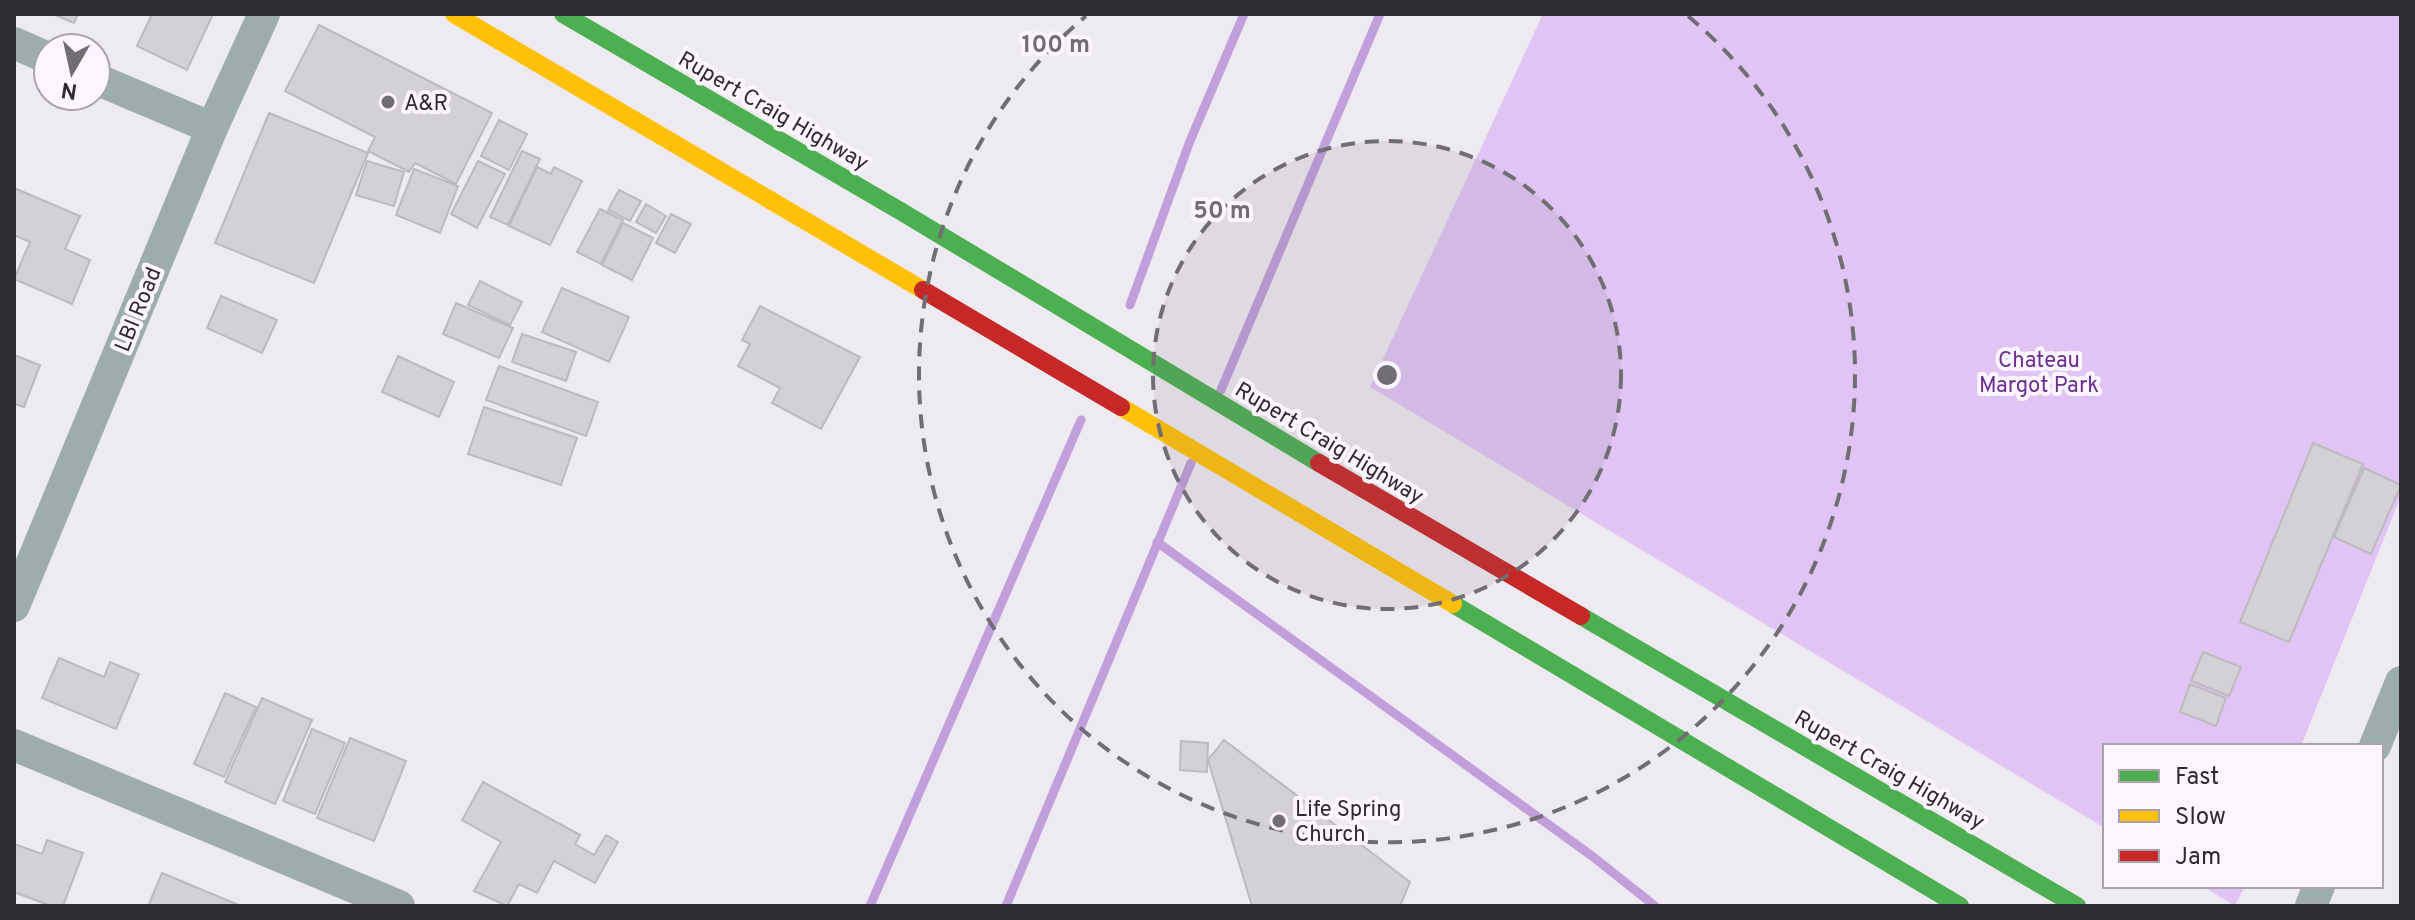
<svg xmlns="http://www.w3.org/2000/svg" width="2415" height="920" font-family="Overpass,sans-serif">
	<style>
		.green { fill: #e0c5f4 }
		.lines { fill: none; stroke-linecap: round; stroke-linejoin: round }
		.stream { stroke: #c19fdb; stroke-width: 9 }
		.building { fill: #d4d1d6; stroke: #bcbabe; stroke-width: 2 }
		.street { stroke: #9cadab; stroke-width: 32 }
		.fast { stroke: #4caf50; stroke-width: 18 }
		.slow { stroke: #ffc107; stroke-width: 18 }
		.jam { stroke: #c62828; stroke-width: 18 }
		.ring { fill: none; stroke: #716e73; stroke-width: 4; stroke-dasharray: 14 10 }
		.poi-dot { fill: #716e73; stroke: #fbf5ff; stroke-width: 3 }
		.labels { text-anchor: middle; stroke-width: 8; stroke-linejoin: round; paint-order: stroke }
		.poi-label { font-size: 22px; fill: #2d2b2f; stroke: #fbf5ff; text-anchor: start }
		.street-label { font-size: 22px; fill: #2d2b2f; stroke: #fbf5ff }
		.park-label { font-size: 22px; fill: #6b2f90; stroke: #fbf5ff }
		.centre { fill: #716e73; stroke: #fbf5ff; stroke-width: 4 }
		.ring-label { font-size: 24px; text-anchor: middle; font-weight: bold; fill: #716e73; stroke: #fbf5ff; stroke-width: 8; stroke-linejoin: round; paint-order: stroke }
	</style>
	<rect width="100%" height="100%" fill="#eeeaf1"/>
	<g class="green">
		<polygon points="1543,14 2401,14 2401,496 2301,746 2105,746 2105,828 1370,387"/>
		<polygon points="2202,886 2245,886 2235,906"/>
	</g>
	<g class="lines">
		<g class="stream">
			<polyline points="1130,305 1190,141 1244,14"/>
			<polyline points="1221,390 1380,14"/>
			<polyline points="1157,542 1592,856 1655,906"/>
			<polyline points="870,906 1081,420"/>
			<polyline points="1006,906 1191,463"/>
		</g>
	</g>
	<g class="building">
		<polygon points="53,14 78,14 74,23"/>
		<polygon points="152,14 213,14 187,70 137,46"/>
		<polygon points="319,25 492,113 456,184 415,163 409,172 368,151 375,137 285,91"/>
		<polygon points="269,113 368,153 314,283 215,243"/>
		<polygon points="499,120 527,134 509,170 481,156"/>
		<polygon points="522,151 540,159 508,225 490,217"/>
		<polygon points="367,161 404,172 394,206 356,195"/>
		<polygon points="478,161 505,174 477,228 451,214"/>
		<polygon points="537,167 551,174 554,167 582,181 550,245 509,226"/>
		<polygon points="414,169 458,186 440,233 396,215"/>
		<polygon points="14,188 80,216 65,249 90,260 72,304 14,279 30,242 14,235"/>
		<polygon points="619,190 641,201 630,221 608,210"/>
		<polygon points="646,204 666,216 656,233 636,222"/>
		<polygon points="600,209 623,220 601,264 577,252"/>
		<polygon points="671,214 691,224 675,253 656,243"/>
		<polygon points="623,223 653,238 632,280 602,265"/>
		<polygon points="480,281 522,302 510,325 468,305"/>
		<polygon points="562,288 629,317 609,362 542,332"/>
		<polygon points="221,296 277,320 262,353 207,328"/>
		<polygon points="456,303 513,328 499,358 443,334"/>
		<polygon points="760,306 860,357 821,429 772,403 780,388 738,366 750,344 742,340"/>
		<polygon points="522,334 576,352 566,381 512,362"/>
		<polygon points="14,355 40,365 24,407 14,404"/>
		<polygon points="398,356 454,382 439,417 382,392"/>
		<polygon points="499,366 598,402 586,436 486,400"/>
		<polygon points="484,407 577,438 561,485 468,454"/>
		<polygon points="2313,443 2363,464 2289,642 2240,622"/>
		<polygon points="2364,468 2401,485 2371,554 2334,537"/>
		<polygon points="2203,652 2241,667 2229,696 2191,681"/>
		<polygon points="59,658 104,677 110,662 139,674 116,729 42,698"/>
		<polygon points="2190,684 2226,698 2216,726 2180,712"/>
		<polygon points="225,693 256,707 224,777 194,764"/>
		<polygon points="262,698 312,720 275,804 225,782"/>
		<polygon points="312,729 345,743 315,814 283,801"/>
		<polygon points="350,738 406,761 374,841 317,818"/>
		<polygon points="1224,740 1410,882 1400,906 1252,906 1208,760"/>
		<polygon points="1181,741 1208,743 1207,772 1180,770"/>
		<polygon points="483,782 580,835 575,844 594,855 606,835 618,842 595,883 554,861 537,893 519,884 507,906 474,891 501,842 462,820"/>
		<polygon points="47,840 83,853 63,906 51,906 14,892 14,844 42,854"/>
		<polygon points="162,873 241,906 148,906"/>
	</g>
	<g class="lines">
		<g class="street">
			<polyline points="14,43 48,58"/>
			<polyline points="96,79 212,128"/>
			<polyline points="14,606 212,128 264,14"/>
			<polyline points="14,745 399,906"/>
			<polyline points="2375,746 2401,682"/>
			<polyline points="2311,906 2319,886"/>
		</g>
		<g class="fast">
			<polyline points="563,14 902,212 1319,463"/>
			<polyline points="1453,604 1960,906"/>
			<polyline points="1581,616 2077,906"/>
		</g>
		<g class="slow">
			<polyline points="454,14 923,290"/>
			<polyline points="1121,407 1453,604"/>
		</g>
		<g class="jam">
			<polyline points="923,290 1121,407"/>
			<polyline points="1319,463 1581,616"/>
		</g>
	</g>
	<circle cx="1387" cy="375" r="234" fill="#716e73" fill-opacity=".12"/>
	<g class="ring">
		<circle cx="1387" cy="375" r="234"/>
		<path d="M1688 16A468 468 0 1 1 1086 16"/>
	</g>
	<g class="poi-dot">
		<circle cx="388" cy="102" r="8"/>
		<circle cx="1279" cy="821" r="8"/>
	</g>
	<g class="labels">
		<g class="poi-label">
			<text x="404" y="110">A&amp;R</text>
			<text x="1295" y="816">Life Spring<tspan x="1295" dy="25">Church</tspan></text>
		</g>
		<g class="street-label">
			<text transform="translate(774 110) rotate(30)" y="8">Rupert Craig Highway</text>
			<text transform="translate(137 309) rotate(-68)" y="8">LBI Road</text>
			<text transform="translate(1330 442) rotate(31)" y="8">Rupert Craig Highway</text>
			<text transform="translate(1890 769) rotate(30)" y="8">Rupert Craig Highway</text>
		</g>
		<g class="park-label">
			<text x="2039" y="367">Chateau<tspan x="2039" dy="25">Margot Park</tspan></text>
		</g>
	</g>
	<circle cx="1387" cy="375" r="12" class="centre"/>
	<g class="ring-label">
		<text x="1056" y="52">100 m</text>
		<text x="1222" y="218">50 m</text>
	</g>
	<rect width="2415" height="920" fill="none" stroke="#2d2b2f" stroke-width="32"/>
	<rect x="2103" y="744" width="280" height="144" fill="#fbf5ff" stroke="#a9a4ac" stroke-width="2"/>
	<rect x="2119" y="770" width="40" height="12" fill="#4caf50" stroke="#a9a4ac" stroke-width="2"/>
	<text x="2175" y="784" font-size="24" fill="#2d2b2f">Fast</text>
	<rect x="2119" y="810" width="40" height="12" fill="#ffc107" stroke="#a9a4ac" stroke-width="2"/>
	<text x="2175" y="824" font-size="24" fill="#2d2b2f">Slow</text>
	<rect x="2119" y="850" width="40" height="12" fill="#c62828" stroke="#a9a4ac" stroke-width="2"/>
	<text x="2175" y="864" font-size="24" fill="#2d2b2f">Jam</text>
	<g transform="translate(72 72) rotate(189)"><circle r="38" fill="#fbf5ff" stroke="#a9a4ac" stroke-width="2"/>
	<path d="M0-6L14 30L0 20L-14 30Z" fill="#716e73"/>
	<text y="-12" font-size="22" font-weight="bold" text-anchor="middle" fill="#2d2b2f">N</text>
	</g>
</svg>
